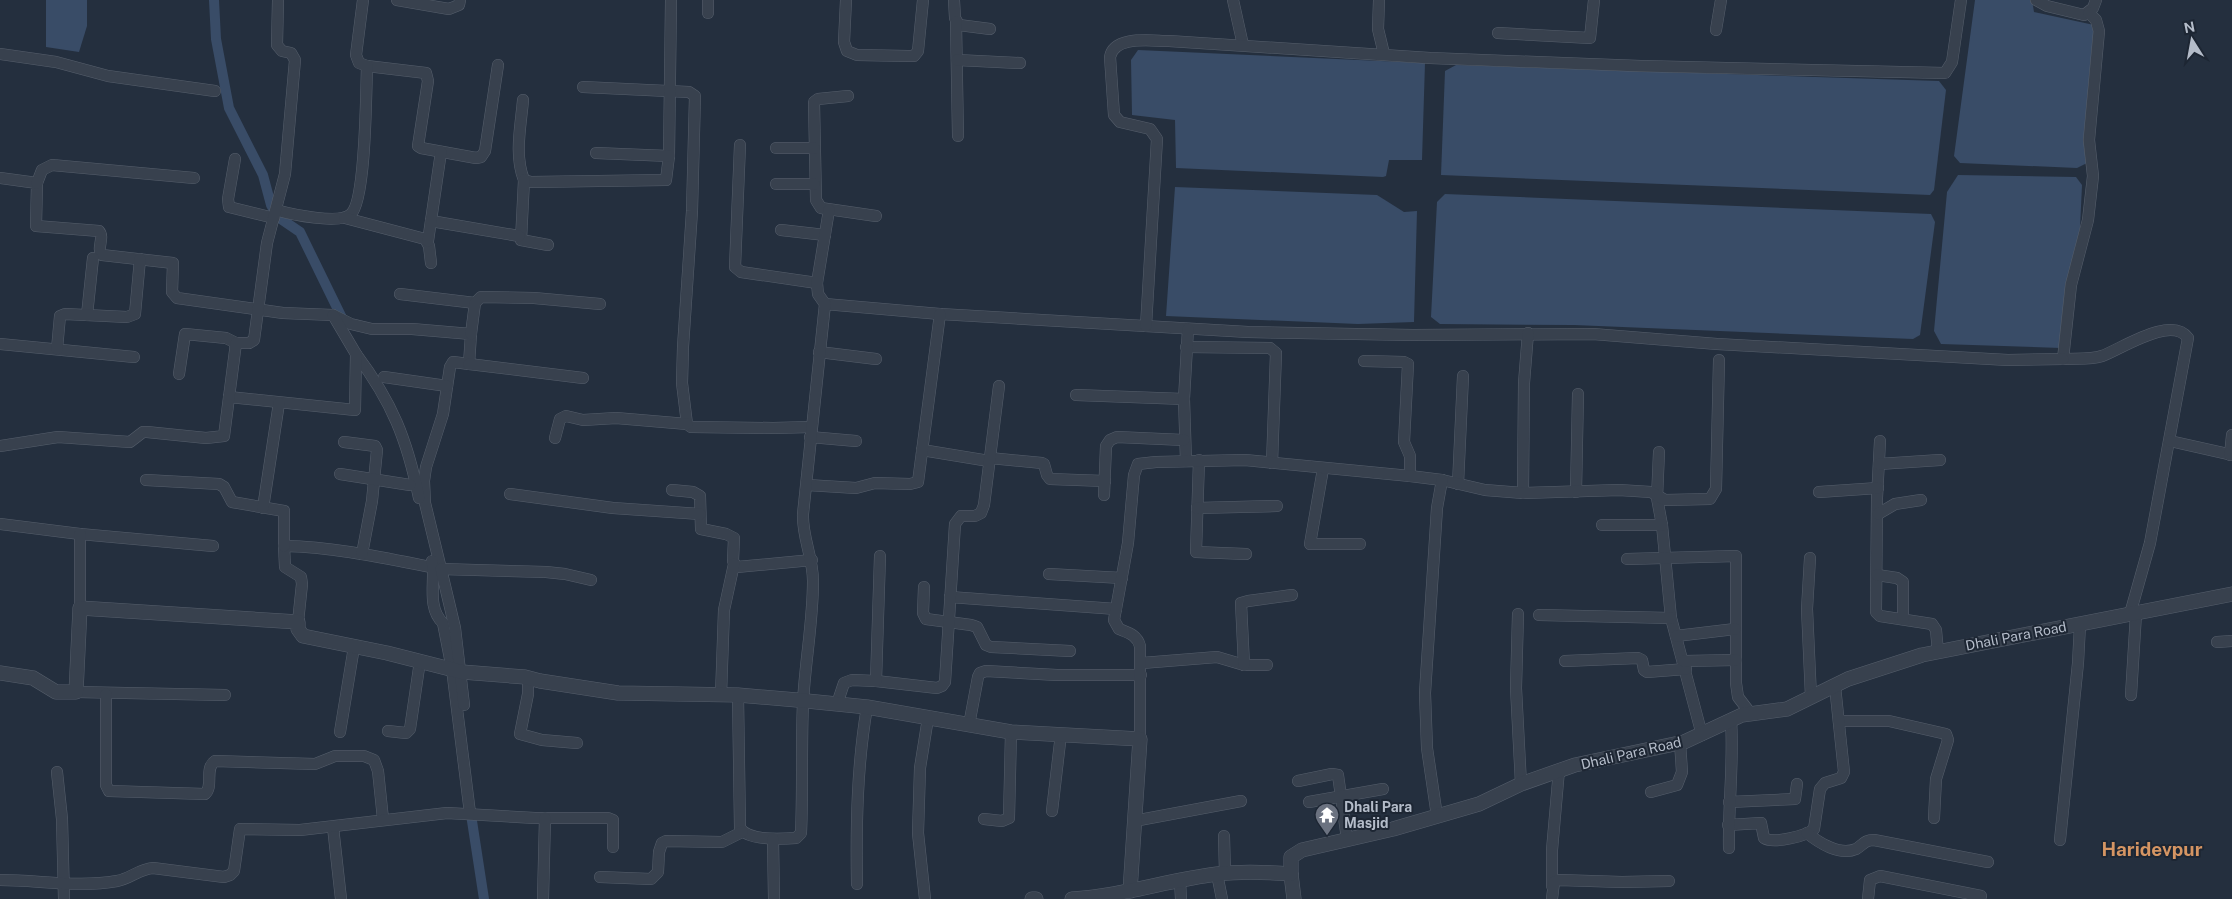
<svg xmlns="http://www.w3.org/2000/svg" width="2232" height="899" font-family="'Public Sans',sans-serif">
	<style>
		.water { fill: #394c67 }
		.lines { fill: none; stroke-linecap: round; stroke-linejoin: round }
		.canal { stroke: #394c67; stroke-width: 10 }
		.minor-casing { stroke: #565f6c; stroke-width: 12 }
		.tertiary-casing { stroke: #565f6c; stroke-width: 15 }
		.minor { stroke: #38414e; stroke-width: 11 }
		.tertiary { stroke: #38414e; stroke-width: 14 }
		.labels { text-anchor: middle; stroke-width: 4; stroke-linejoin: round; paint-order: stroke }
		.street-label { font-size: 14px; fill: #b4bcc9; stroke: #1d2633 }
		.poi-label { font-size: 14px; font-weight: bold; fill: #b4bcc9; stroke: #1d2633; text-anchor: start }
		.district-label { font-size: 19px; font-weight: bold; fill: #d59563; stroke: #1d2633 }
	</style>
	<rect width="100%" height="100%" fill="#242f3e"/>
	<g class="water">
		<polygon points="46,0 87,0 87,26 79,52 46,47"/>
		<polygon points="1975,0 2032,0 2034,12 2094,25 2089,162 2077,168 1960,163 1954,156"/>
		<polygon points="1138,50 1425,63 1422,160 1389,160 1386,176 1383,177 1176,168 1175,120 1132,115 1131,60"/>
		<polygon points="1456,65 1939,81 1946,90 1934,190 1930,195 1441,175 1445,71"/>
		<polygon points="1958,175 2076,177 2082,185 2079,249 2061,348 1941,344 1934,331 1947,192"/>
		<polygon points="1175,187 1377,195 1404,212 1417,211 1414,322 1358,324 1166,316"/>
		<polygon points="1445,194 1931,214 1935,222 1920,335 1913,339 1574,325 1440,324 1431,317 1437,202"/>
	</g>
	<g class="lines">
		<g class="canal">
			<polyline points="214,0 216,39 229,108 263,175 271,205 278,217 300,232 344,322"/>
			<polyline points="470,808 484,899"/>
		</g>
		<defs>
			<g id="minor">
				<polyline points="397,0 449,9 459,5 460,0"/>
				<polyline points="846,0 844,42 847,51 857,55 908,56 914,56 918,51 923,0"/>
				<polyline points="954,0 955,18 959,25 990,29"/>
				<polyline points="1233,0 1243,45"/>
				<polyline points="1379,0 1378,29 1384,54"/>
				<polyline points="2036,0 2047,6 2084,15 2093,8 2096,0"/>
				<polyline points="708,13 708,0"/>
				<path d="M 2089,13 L 2096,20 L 2099,31 L 2089,140 L 2093,176 L 2088,220 L 2071,285 L 2063,359 C 2075,358 2091,360 2102,356 C 2123,348 2172,315 2188,338 L 2150,543 L 2130,614"/>
				<polyline points="956,22 958,136"/>
				<polyline points="1716,30 1721,0"/>
				<polyline points="1498,33 1590,38 1594,0"/>
				<polyline points="0,54 56,62 108,76 215,91"/>
				<polyline points="957,60 1020,63"/>
				<polyline points="367,66 426,73 428,81 418,146 421,148 476,158 481,157 485,151 498,65"/>
				<polyline points="583,87 689,92 695,96 692,211 683,347 682,383 687,424 691,427 773,428 811,427"/>
				<polyline points="848,96 818,99 814,102 816,200 821,208 876,216"/>
				<path d="M 523,100 C 521,125 514,155 524,180 L 531,182 L 666,180 L 669,156 L 671,0"/>
				<polyline points="740,145 735,267 741,272 817,283"/>
				<polyline points="776,148 814,148"/>
				<polyline points="596,153 669,156"/>
				<polyline points="235,159 228,199 229,207 274,218"/>
				<path d="M 0,178 L 37,183 L 36,226 L 99,231 C 105,238 96,248 102,255 L 173,263 L 172,292 L 177,298 L 283,313 L 333,315 L 351,324 L 372,329 L 412,329 L 471,334 L 469,364 L 453,362 L 450,367 L 443,414 L 426,467 L 424,481 L 425,503 L 441,569 C 389,559 337,547 284,546 L 285,567 L 301,577 L 302,584 L 298,622"/>
				<polyline points="524,180 521,240 548,245"/>
				<polyline points="37,183 42,170 52,165 194,178"/>
				<polyline points="776,184 814,184"/>
				<path d="M 276,210 C 290,214 340,225 351,214 C 366,200 366,91 367,66 L 359,63 L 356,55 L 363,0"/>
				<polyline points="345,218 425,239 429,246 431,263"/>
				<polyline points="431,221 519,236"/>
				<polyline points="781,230 825,235"/>
				<polyline points="428,241 441,152"/>
				<polyline points="400,294 475,303"/>
				<polyline points="825,304 940,314 1248,332 1413,335 1593,334 1717,344 2008,360 2063,359"/>
				<polyline points="87,315 93,258"/>
				<path d="M 1146,326 L 1157,139 L 1150,129 L 1120,122 L 1114,115 L 1110,57 C 1114,35 1151,41 1169,41 L 1430,58 L 1641,66 L 1945,73 L 1952,62 L 1961,0"/>
				<polyline points="471,334 475,303 481,297 534,298 600,304"/>
				<polyline points="0,344 134,357"/>
				<polyline points="1186,347 1270,348 1276,353 1272,463"/>
				<polyline points="57,349 60,316 65,314 127,317 135,314 140,259"/>
				<polyline points="819,352 876,359"/>
				<path d="M 356,354 C 392,402 407,439 419,498"/>
				<polyline points="1364,361 1404,362 1408,364 1404,442 1410,456 1410,476"/>
				<polyline points="469,364 583,378"/>
				<polyline points="179,374 185,334 226,338 236,343"/>
				<polyline points="384,377 447,386"/>
				<polyline points="1076,395 1184,399"/>
				<polyline points="229,397 355,410 356,354 333,315"/>
				<polyline points="810,437 856,441"/>
				<polyline points="555,438 560,419 566,416 583,420 616,418 687,424"/>
				<polyline points="1880,441 1877,498 1876,612 1880,616 1932,624 1936,630 1938,652"/>
				<polyline points="2170,441 2232,455"/>
				<polyline points="344,442 375,446 377,450 372,501 362,554"/>
				<polyline points="0,446 58,437 130,442 143,432 147,432 206,438 224,436 236,343 249,343 254,340 267,243 285,174 295,60 291,53 282,51 277,45 278,0"/>
				<polyline points="922,450 989,461"/>
				<polyline points="1659,452 1657,498 1662,525 1671,618 1702,735"/>
				<polyline points="2230,455 2232,435"/>
				<polyline points="990,458 1042,463 1044,464 1047,475 1050,479 1105,481"/>
				<polyline points="1199,460 1196,552 1246,554"/>
				<polyline points="1186,461 1184,399 1188,329"/>
				<polyline points="1879,464 1940,460"/>
				<polyline points="1323,469 1310,544 1360,544"/>
				<polyline points="340,474 410,485"/>
				<polyline points="146,480 219,484 224,487 232,502 284,511 284,546"/>
				<polyline points="1458,484 1463,376"/>
				<polyline points="807,485 856,488 875,483 910,484 918,482 940,314"/>
				<polyline points="672,490 693,492 700,496 701,529 726,534 734,538 733,561 737,567 812,560"/>
				<polyline points="1576,492 1578,394"/>
				<polyline points="1819,492 1878,488"/>
				<polyline points="1523,493 1524,383 1528,333"/>
				<polyline points="510,494 613,508 700,514"/>
				<polyline points="1104,495 1106,446 1110,440 1117,437 1184,440"/>
				<polyline points="263,508 279,403"/>
				<polyline points="1197,508 1277,506"/>
				<polyline points="1878,514 1895,504 1921,500"/>
				<polyline points="0,524 80,534 213,546"/>
				<polyline points="1602,525 1662,525"/>
				<polyline points="80,534 80,608"/>
				<polyline points="1810,558 1807,609 1811,697"/>
				<polyline points="1627,559 1736,556 1736,683 1738,697 1751,714"/>
				<path d="M 432,561 C 436,580 426,607 443,623 L 452,669 L 470,813"/>
				<polyline points="1049,574 1122,578"/>
				<polyline points="1877,575 1897,578 1903,582 1903,619"/>
				<polyline points="924,587 923,613 926,619 971,625 977,627 986,645 991,647 1070,651"/>
				<polyline points="950,597 1116,609"/>
				<polyline points="1518,614 1516,688 1521,784"/>
				<polyline points="1539,615 1671,618"/>
				<polyline points="1676,636 1735,629"/>
				<polyline points="2217,642 2232,641"/>
				<polyline points="1565,661 1638,658 1642,660 1644,670 1647,672 1686,669"/>
				<polyline points="1684,661 1736,660"/>
				<polyline points="1142,663 1217,657 1244,665 1267,665"/>
				<polyline points="1244,665 1241,603 1248,601 1292,595"/>
				<polyline points="528,678 528,694 520,734 542,740 577,743"/>
				<polyline points="876,681 937,688 942,686 945,682 955,524 961,516 975,516 981,513 984,505 999,386"/>
				<polyline points="76,692 225,695"/>
				<path d="M 106,694 L 106,785 L 109,791 L 205,794 C 214,786 204,768 215,761 L 315,764 L 335,756 L 364,756 L 374,760 L 378,771 L 383,819"/>
				<polyline points="721,695 724,610 734,564"/>
				<path d="M 738,695 L 740,828 C 748,841 782,839 796,838 L 801,833 C 803,790 801,747 803,703 C 805,662 813,622 813,581 C 813,557 802,537 803,514 L 825,304 L 818,294 L 817,283 L 829,210"/>
				<polyline points="2131,695 2136,614"/>
				<polyline points="837,704 844,683 852,680 876,681 880,556"/>
				<polyline points="464,705 455,628 441,569 546,572 565,574 591,580"/>
				<polyline points="1839,721 1889,721 1946,734 1948,740 1936,779 1934,818"/>
				<polyline points="969,725 978,677 980,673 986,671 1057,675 1141,675"/>
				<polyline points="388,731 406,733 410,729 420,661"/>
				<polyline points="340,732 354,647"/>
				<path d="M 1140,739 L 1140,646 C 1137,635 1129,633 1119,629 L 1114,620 L 1128,543 L 1134,475 L 1138,464 L 1156,462 L 1245,460 L 1410,476 L 1442,480 L 1485,490 L 1523,493 L 1619,490 L 1651,492 L 1665,500 L 1710,499 L 1716,489 L 1719,360"/>
				<polyline points="57,772 62,819 64,899"/>
				<polyline points="1298,781 1332,774 1338,775 1347,839"/>
				<polyline points="1651,792 1677,785 1682,772 1680,742"/>
				<polyline points="1309,802 1383,789"/>
				<polyline points="1729,802 1795,799 1797,784"/>
				<polyline points="1052,811 1061,734"/>
				<polyline points="1437,816 1427,748 1425,693 1437,508 1442,480"/>
				<polyline points="984,819 1002,821 1009,818 1011,732"/>
				<polyline points="1134,821 1241,801"/>
				<path d="M 1728,825 L 1761,823 L 1764,838 C 1773,844 1807,836 1814,829 L 1820,789 L 1825,783 L 1841,778 L 1844,772 L 1835,686"/>
				<polyline points="333,827 341,899"/>
				<path d="M 1807,833 C 1819,843 1840,856 1856,849 C 1863,845 1864,840 1874,840 L 1988,862"/>
				<polyline points="1224,836 1225,873"/>
				<polyline points="773,839 774,899"/>
				<polyline points="2060,840 2078,663 2080,625"/>
				<path d="M 1729,848 C 1728,805 1734,763 1731,720"/>
				<polyline points="1217,874 1222,899"/>
				<polyline points="600,877 651,879 658,872 659,852 662,843 666,841 722,842 742,832"/>
				<path d="M 0,880 C 39,880 78,888 117,881 C 130,879 139,869 153,868 L 224,877 L 230,875 L 234,871 L 240,829 L 300,830 L 447,813 L 535,818 L 608,818 L 613,820 L 613,847"/>
				<polyline points="1180,881 1181,899"/>
				<path d="M 857,884 C 856,825 857,766 867,707"/>
				<polyline points="1552,886 1552,850 1559,770"/>
				<polyline points="543,899 545,818"/>
				<polyline points="925,899 918,833 920,768 928,718"/>
				<polyline points="1552,899 1554,882 1559,880 1622,882 1669,881"/>
				<polyline points="1868,899 1870,880 1880,876 1981,896"/>
			</g>
			<g id="tertiary">
				<polyline points="0,673 33,678 56,692 76,692 80,608 298,622 298,629 303,636 387,653 462,672 525,677 540,681 618,693 738,695 797,700 867,707 1011,732 1140,739 1130,891"/>
				<polyline points="1291,874 1294,899"/>
				<polyline points="1032,899 1036,899"/>
				<path d="M 1072,899 C 1122,896 1168,880 1217,874 C 1242,871 1266,872 1291,874 L 1291,857 L 1302,850 L 1393,829 L 1479,804 L 1521,784 L 1575,765 L 1684,742 L 1742,715 L 1787,709 L 1848,679 L 1922,655 L 2232,594"/>
			</g>
		</defs>
		<use href="#minor" class="minor-casing"/>
		<use href="#tertiary" class="tertiary-casing"/>
		<use href="#minor" class="minor"/>
		<use href="#tertiary" class="tertiary"/>
	</g>
	<defs>
		<symbol id="temple-pin" viewBox="-11 -11 22 30"><path d="M0 17L-7.5 6A9.5 9.5 0 1 1 7.5 6Z" fill="#6b7280" stroke="#1d2633"/><path d="M0-6L5-2H3V0L6.5 2.5H4V6H1.5V3h-3V6H-4V2.5H-6.5L-3 0V-2H-5Z" fill="#fff"/></symbol>
	</defs>
	<g fill-rule="evenodd">
		<use href="#temple-pin" x="1313" y="801" width="28" height="38"/>
	</g>
	<g class="labels">
		<g class="street-label">
			<text transform="translate(2016 636) rotate(-11)" y="5">Dhali Para Road</text>
			<text transform="translate(1631 753) rotate(-13)" y="5">Dhali Para Road</text>
		</g>
		<g class="poi-label">
			<text x="1344" y="812">Dhali Para<tspan x="1344" dy="16">Masjid</tspan></text>
		</g>
		<g class="district-label">
			<text x="2152" y="856">Haridevpur</text>
		</g>
	</g>
	<g transform="translate(2192 40) rotate(349)" stroke="#1d2633" stroke-width="4" paint-order="stroke">
	<path d="M0-4L9 19L0 12L-9 19Z" fill="#b4bcc9"/>
	<text y="-8" font-size="14" font-weight="bold" text-anchor="middle" fill="#b4bcc9">N</text>
	</g>
</svg>
